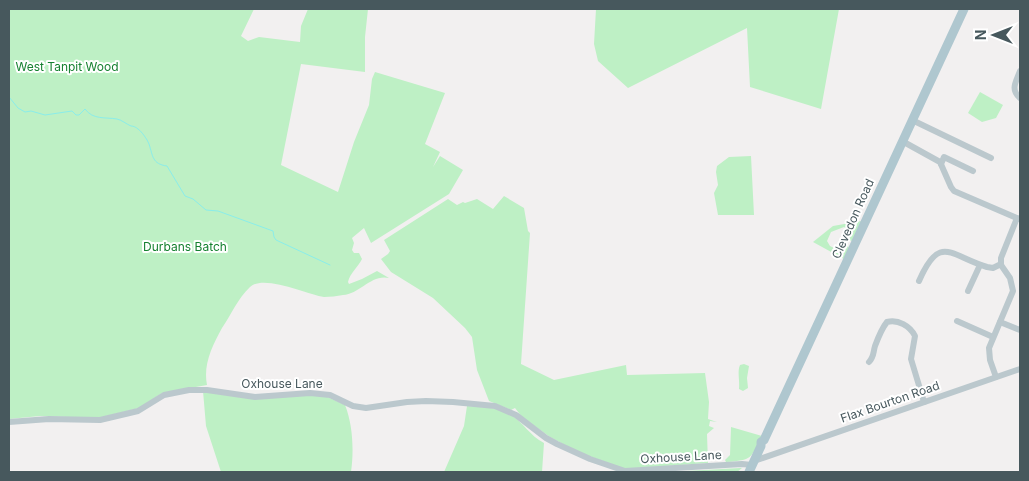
<svg xmlns="http://www.w3.org/2000/svg" width="1029" height="481" font-family="Inter,sans-serif">
	<style>
		.green { fill: #bef0c5 }
		.lines { fill: none; stroke-linecap: round; stroke-linejoin: round }
		.stream { stroke: #8aedea; stroke-width: 1 }
		.minor { stroke: #bbc8cd; stroke-width: 6 }
		.major { stroke: #afc7cf; stroke-width: 9 }
		.labels { text-anchor: middle; stroke-width: 4; stroke-linejoin: round; paint-order: stroke }
		.park-label { font-size: 12px; fill: #168131; stroke: #fff }
		.street-label { font-size: 12px; fill: #47585d; stroke: #fff }
	</style>
	<rect width="100%" height="100%" fill="#f2f0f0"/>
	<g class="green">
		<path d="M 9,9 L 254,9 L 241,36 L 248,41 L 259,37 L 300,42 L 301,26 L 308,9 L 368,9 L 365,37 L 365,72 L 301,64 L 281,165 L 338,192 L 354,142 L 369,105 L 372,79 L 375,72 L 445,93 L 425,144 L 440,152 L 433,167 L 440,156 L 463,170 L 449,194 L 371,243 L 364,228 L 352,238 L 354,243 L 352,250 L 354,253 L 359,253 L 362,259 C 358,267 350,273 348,282 L 349,284 L 362,279 L 377,271 L 389,278 C 371,274 360,294 343,295 C 337,296 330,297 324,297 C 308,295 264,274 250,287 C 238,298 231,315 222,328 C 212,346 203,365 207,385 L 162,393 L 139,408 L 98,418 L 40,416 L 9,419 Z"/>
		<polygon points="596,9 839,9 821,109 750,87 747,28 628,88 598,61 594,44"/>
		<polygon points="980,92 1003,105 996,118 982,122 968,113"/>
		<polygon points="751,156 754,215 718,215 714,193 718,185 716,172 717,166 729,157"/>
		<polygon points="504,196 524,208 528,231 530,233 521,364 554,380 626,365 627,375 705,373 709,402 708,419 717,422 710,421 709,426 714,428 707,434 708,463 625,469 578,452 550,437 522,417 515,408 511,410 489,401 477,370 472,337 465,328 433,298 391,272 381,259 388,254 390,251 384,240 448,199 457,205 463,202 465,203 477,199 493,209"/>
		<polygon points="861,221 852,241 845,238 849,230 844,227 831,232 827,241 830,246 838,250 842,244 849,247 844,259 813,242 833,226"/>
		<path d="M 744,364 L 749,366 L 747,378 L 748,388 L 743,391 L 739,389 C 740,381 737,371 740,365 Z"/>
		<path d="M 203,391 L 245,398 L 323,395 L 345,405 C 353,425 354,451 351,472 L 221,472 L 206,426 Z"/>
		<path d="M 467,406 C 480,407 498,407 510,414 C 523,422 530,436 544,443 L 542,472 L 444,472 L 464,426 Z"/>
		<path d="M 731,427 L 762,436 C 750,459 753,460 726,462 L 725,460 L 730,455 Z"/>
		<polygon points="740,468 742,468 737,472 668,472"/>
	</g>
	<g class="lines">
		<path class="stream" d="M 9,97 L 18,108 L 25,112 L 31,111 L 45,115 L 72,111 L 76,115 L 79,115 L 85,109 C 93,120 105,117 117,119 C 122,120 126,124 131,126 C 133,126 136,127 138,129 C 142,132 147,139 149,144 C 153,156 152,164 167,166 L 185,196 L 193,199 L 206,210 L 218,211 L 273,231 L 274,237 L 276,240 L 330,265"/>
		<g class="minor">
			<path d="M 1020,71 C 1016,82 1010,89 1020,98"/>
			<polyline points="912,120 991,158"/>
			<polyline points="902,141 940,162 951,187 954,191 1019,219"/>
			<polyline points="941,164 944,157 973,171"/>
			<path d="M 919,281 C 940,233 950,256 987,267 L 993,268 L 1001,264"/>
			<polyline points="968,291 980,265"/>
			<polyline points="957,321 993,337"/>
			<polyline points="1000,322 1020,330"/>
			<path d="M 869,362 C 874,357 873,353 875,346 C 878,338 882,328 887,322 C 898,319 910,326 915,336 L 911,359 L 924,402"/>
			<polyline points="996,377 990,360 989,348 1013,291 1010,278 1001,265 1001,258 1017,218"/>
			<polyline points="9,422 49,419 100,420 138,411 164,395 189,390 207,390 255,397 310,393 330,395 353,406 366,408 407,402 426,401 453,402 495,406 516,415 546,438 557,444 590,459 625,471 742,464 752,465"/>
			<polyline points="754,461 1020,369"/>
		</g>
		<polyline class="major" points="749,472 761,446 761,442 764,440 964,9"/>
	</g>
	<g class="labels">
		<g class="park-label">
			<text x="67" y="71">West Tanpit Wood</text>
			<text x="185" y="251">Durbans Batch</text>
		</g>
		<g class="street-label">
			<text transform="translate(853 219) rotate(-66)" y="4">Clevedon Road</text>
			<text x="282" y="388">Oxhouse Lane</text>
			<text transform="translate(890 402) rotate(-19)" y="4">Flax Bourton Road</text>
			<text transform="translate(681 457) rotate(-3)" y="4">Oxhouse Lane</text>
		</g>
	</g>
	<rect width="1029" height="481" fill="none" stroke="#47585d" stroke-width="20"/>
	<g transform="translate(994 35) rotate(270)" stroke="#ffffff" stroke-width="4" paint-order="stroke">
	<path d="M0-4L9 19L0 12L-9 19Z" fill="#47585d"/>
	<text y="-8" font-size="14" font-weight="bold" text-anchor="middle" fill="#47585d">N</text>
	</g>
</svg>
